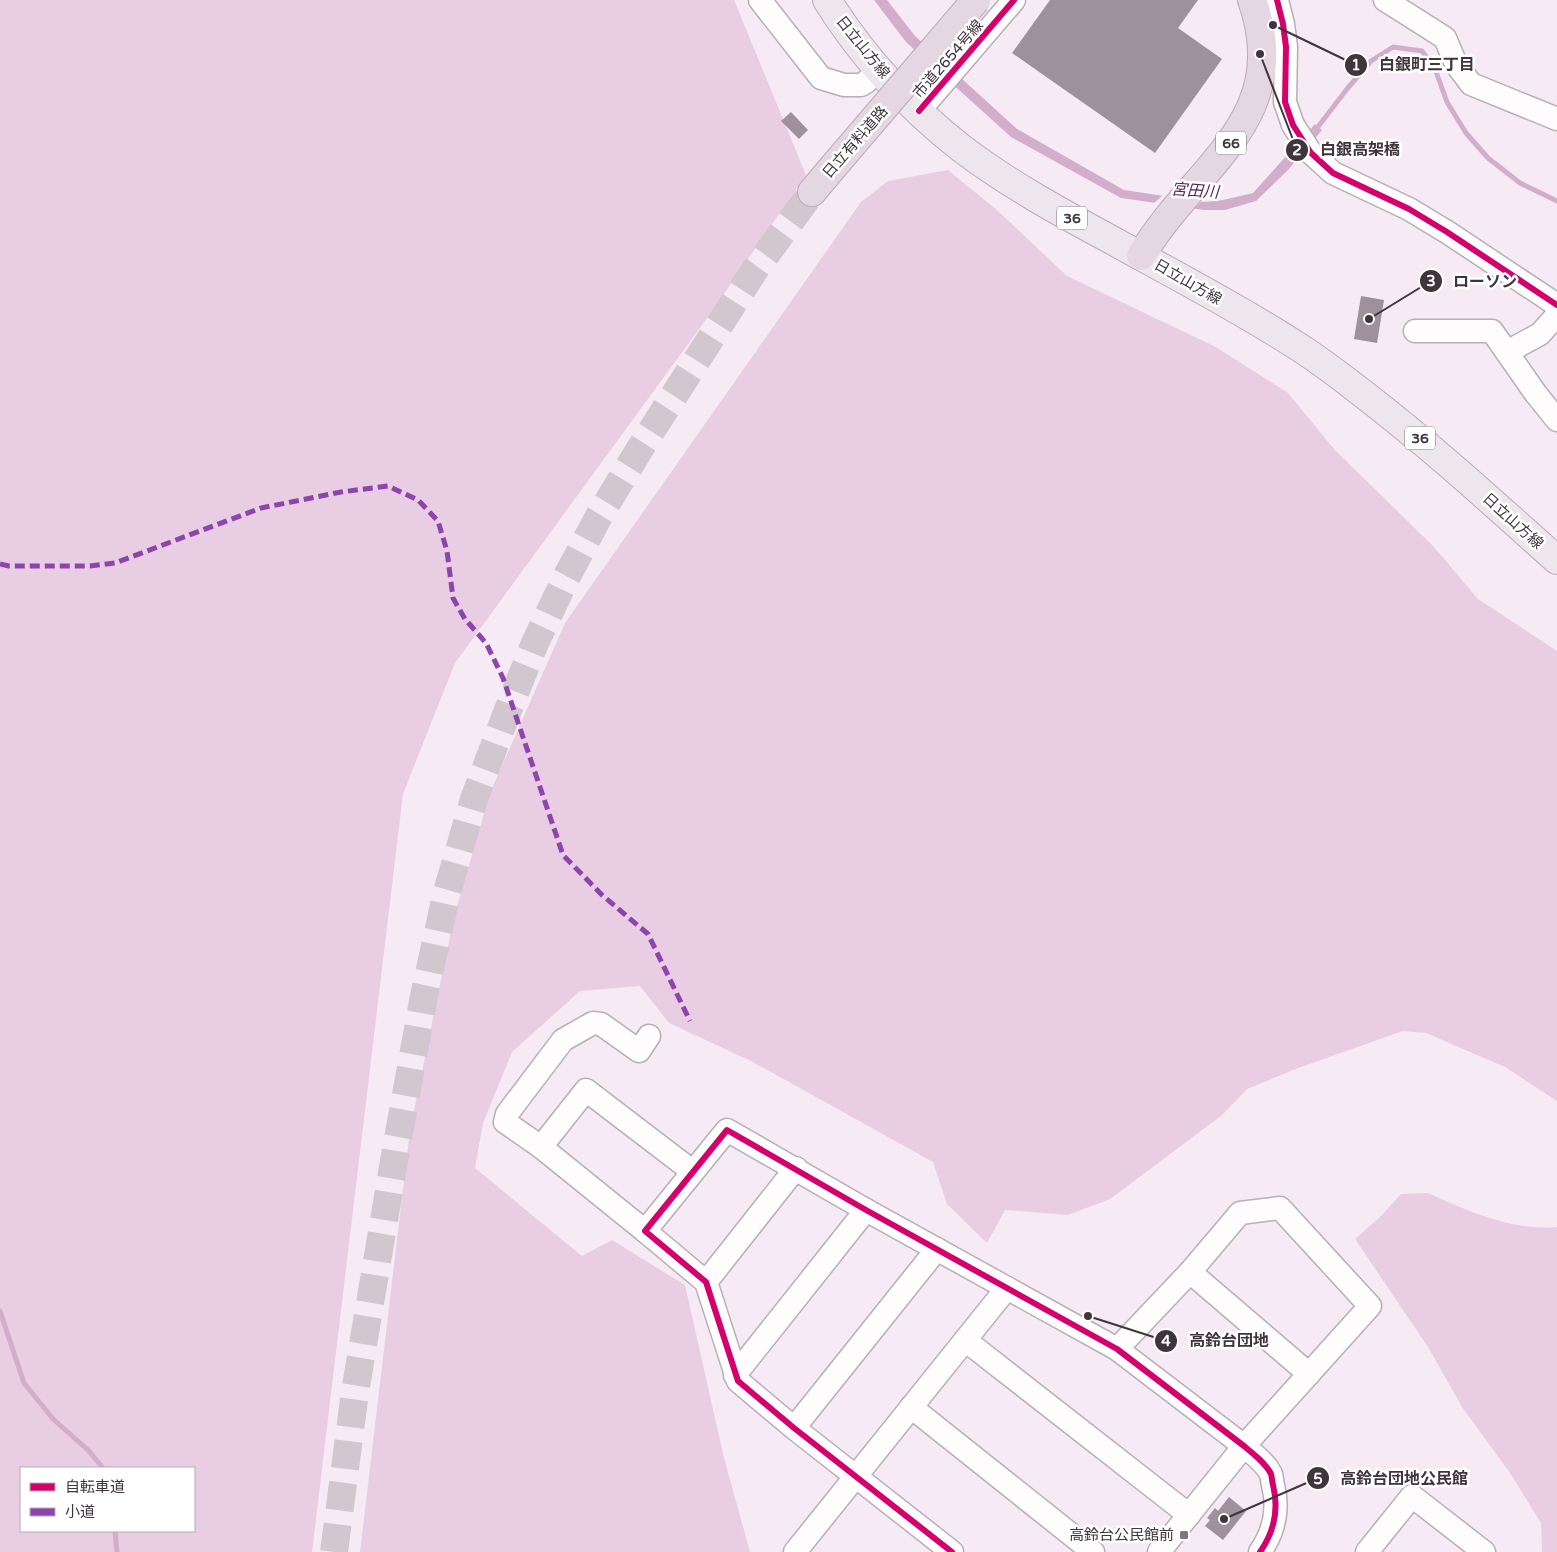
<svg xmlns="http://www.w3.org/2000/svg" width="1557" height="1552" font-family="'Varela Round','Noto Sans JP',sans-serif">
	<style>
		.green { fill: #e9cde3; fill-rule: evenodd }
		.water { fill: #d2aeca }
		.pier { fill: #f6ebf4 }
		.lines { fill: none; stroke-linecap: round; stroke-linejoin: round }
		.stream { stroke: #d2aeca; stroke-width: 5 }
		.building { fill: #9f919c }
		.highway-tunnel { stroke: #d2c6cf; stroke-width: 28; stroke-dasharray: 28 14; stroke-linecap: butt }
		.minor-casing { stroke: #b8aeb6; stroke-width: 25 }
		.major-casing { stroke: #bca9b8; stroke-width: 30 }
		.highway-casing { stroke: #bca9b8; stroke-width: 30 }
		.minor { stroke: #fefcfd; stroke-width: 22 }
		.major { stroke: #eee6ed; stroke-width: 28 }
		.highway { stroke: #e5d7e2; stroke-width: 28 }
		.highway-bridge-casing { stroke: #bca9b8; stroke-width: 30; stroke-linecap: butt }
		.highway-bridge { stroke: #e5d7e2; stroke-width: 28 }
		.quiet { stroke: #8e44ad; stroke-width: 5; stroke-dasharray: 10 5; stroke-linecap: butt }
		.cycleway-casing { stroke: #fff; stroke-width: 9 }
		.cycleway { stroke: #d6006c; stroke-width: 6 }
		.poi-dot { fill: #80747d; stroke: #fff; stroke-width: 2 }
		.labels { text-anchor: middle; stroke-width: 5; stroke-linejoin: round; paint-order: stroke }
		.shield { fill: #fff; stroke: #797177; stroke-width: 1 }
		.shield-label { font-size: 14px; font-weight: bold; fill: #40343d }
		.street-label { font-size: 15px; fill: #40343d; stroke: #fff }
		.poi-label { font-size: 15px; fill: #40343d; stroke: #fff; text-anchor: end }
		.water-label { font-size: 16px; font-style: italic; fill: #581f4e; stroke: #fff }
		.leader { fill: none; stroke: #40343d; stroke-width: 2 }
		.callout-dot { fill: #40343d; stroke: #fff; stroke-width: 2 }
		.mark-label { font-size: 15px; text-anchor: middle; font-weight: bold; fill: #fff }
		.callout-label { font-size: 16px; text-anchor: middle; font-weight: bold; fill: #40343d; stroke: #fff; stroke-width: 5; stroke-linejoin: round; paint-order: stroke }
	</style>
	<rect width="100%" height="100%" fill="#f6ebf4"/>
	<g class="green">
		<path d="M 0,0 L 734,0 L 806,175 L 710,314 L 455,663 L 403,794 L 312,1552 L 0,1552 ZM 21,1468 L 194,1468 L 194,1531 L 21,1531 Z"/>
		<polygon points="948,170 998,211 1067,276 1216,347 1288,393 1334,449 1434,547 1478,599 1557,651 1557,1101 1505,1067 1426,1033 1403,1031 1298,1068 1247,1089 1222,1115 1110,1199 1068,1215 1005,1210 987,1243 947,1204 933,1162 751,1061 669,1023 640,986 580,991 512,1052 483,1123 475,1168 582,1256 612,1240 685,1285 724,1458 750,1552 360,1552 410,1130 454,917 490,793 565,623 861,202 888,181"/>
		<path d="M 1428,1193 C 1468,1211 1512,1231 1557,1227 L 1557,1552 L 1542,1552 L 1541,1523 L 1510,1473 L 1462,1407 L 1428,1347 L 1355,1239 L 1381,1216 L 1401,1194 Z"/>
	</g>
	<polygon class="water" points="874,0 887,0 915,36 1017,129 1124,190 1205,202 1223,200 1253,193 1315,124 1322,130 1288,170 1256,201 1225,210 1204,210 1121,198 1011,137 906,42"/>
	<polygon class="pier" points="1165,193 1204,199 1192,211 1152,205"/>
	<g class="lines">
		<g class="stream">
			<polyline points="1314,132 1347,89 1371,61 1393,47 1422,51 1435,69 1447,102 1466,133 1488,158 1520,183 1557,201"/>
			<polyline points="0,1311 24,1383 53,1419 88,1450 103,1468"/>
			<polyline points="115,1531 117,1552"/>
		</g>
	</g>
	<g class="building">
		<polygon points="1050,0 1198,0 1178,28 1222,59 1155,153 1012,53"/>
		<polygon points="791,112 808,130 799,139 781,121"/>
		<polygon points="1361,296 1384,300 1377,343 1354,339"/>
		<polygon points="1229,1497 1246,1511 1223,1540 1205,1526 1210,1520 1207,1518 1215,1508 1218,1511"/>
	</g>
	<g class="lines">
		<polyline class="highway-tunnel" points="334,1552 355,1392 396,1149 424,996 447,892 474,799 508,710 535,643 566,578 599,516 641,447 754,271 812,192"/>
		<defs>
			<g id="minor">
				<polyline points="760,0 821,78 844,85 861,85 866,82 879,69"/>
				<polyline points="1277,0 1283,24 1286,47 1285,102 1293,125 1311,153 1333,173 1409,209 1447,232 1557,305"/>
				<polyline points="1385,0 1445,38 1456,64 1471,84 1557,119"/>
				<polyline points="919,111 1014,0"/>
				<polyline points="1415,331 1492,331 1536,394 1557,420"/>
				<polyline points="1507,352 1540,334 1557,315"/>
				<polyline points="541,1147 586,1090 692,1171"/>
				<polyline points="645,1231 541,1147 505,1122 507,1114 563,1040 593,1023 601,1024 639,1051 649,1036"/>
				<polyline points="1190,1272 1309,1374"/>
				<polyline points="706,1282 796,1168"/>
				<polyline points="965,1340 1189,1515"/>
				<polyline points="1117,1349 1190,1272 1240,1213 1280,1208 1370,1306 1244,1446 1159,1552"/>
				<polyline points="735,1375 866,1210"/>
				<polyline points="911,1407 1093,1552"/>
				<polyline points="794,1428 937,1249"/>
				<polyline points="795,1552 1007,1288"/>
				<path d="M 952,1552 L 794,1428 L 738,1381 L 706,1282 L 645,1231 L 727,1130 L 866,1210 L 1117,1349 L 1244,1446 C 1253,1454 1265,1462 1271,1474 C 1272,1477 1272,1482 1273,1485 C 1279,1509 1274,1532 1260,1552"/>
				<polyline points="1367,1552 1412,1496 1484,1552"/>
			</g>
			<path id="major" d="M 827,0 C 862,56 909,107 961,148 C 1007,183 1058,211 1108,238 C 1173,274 1240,309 1302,349 C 1323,363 1343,378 1362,393 C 1430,445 1493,503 1557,560"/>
			<g id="highway">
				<polyline points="812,192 839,160"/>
				<path d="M 1141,256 C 1193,167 1295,120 1252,0"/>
			</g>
		</defs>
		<use href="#minor" class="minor-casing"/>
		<use href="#major" class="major-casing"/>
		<use href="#highway" class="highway-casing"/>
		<use href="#minor" class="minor"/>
		<use href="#major" class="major"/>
		<use href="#highway" class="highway"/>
		<defs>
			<polyline id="highway-bridge" points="839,160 976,0"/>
		</defs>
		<use href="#highway-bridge" class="highway-bridge-casing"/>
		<use href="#highway-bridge" class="highway-bridge"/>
		<polyline class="quiet" points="0,564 9,566 90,566 115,563 261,508 341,492 388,486 418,500 438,521 447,551 453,598 465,619 486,643 503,678 563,855 602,895 648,934 690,1021"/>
		<defs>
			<g id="cycleway">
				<polyline points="1277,0 1283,24 1286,47 1285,102 1293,125 1311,153 1333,173 1409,209 1447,232 1557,305"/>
				<polyline points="919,111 1014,0"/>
				<path d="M 952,1552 L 794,1428 L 738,1381 L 706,1282 L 645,1231 L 727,1130 L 866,1210 L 1117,1349 L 1244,1446 C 1253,1454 1265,1462 1271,1474 C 1272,1477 1272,1482 1273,1485 C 1279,1509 1274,1532 1260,1552"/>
			</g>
		</defs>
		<use href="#cycleway" class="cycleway-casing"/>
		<use href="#cycleway" class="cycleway"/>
	</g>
	<rect class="poi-dot" x="1179" y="1530" width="10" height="10" rx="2.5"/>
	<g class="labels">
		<g class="shield">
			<rect x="1216" y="131.5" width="30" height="23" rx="4"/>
			<rect x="1057" y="206.5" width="30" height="23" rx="4"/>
			<rect x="1405" y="426.5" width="30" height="23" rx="4"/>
		</g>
		<g class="shield-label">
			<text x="1231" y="148">66</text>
			<text x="1072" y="223">36</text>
			<text x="1420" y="443">36</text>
		</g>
		<g class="street-label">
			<text transform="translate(863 47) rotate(51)" y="5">日立山方線</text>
			<text transform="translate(948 59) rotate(-49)" y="5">市道2654号線</text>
			<text transform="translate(855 142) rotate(-49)" y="5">日立有料道路</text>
			<text transform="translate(1188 282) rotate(30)" y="5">日立山方線</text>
			<text transform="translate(1513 521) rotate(42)" y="5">日立山方線</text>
		</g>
		<g class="poi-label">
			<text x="1174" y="1540">高鈴台公民館前</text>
		</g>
		<g class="water-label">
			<text transform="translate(1195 190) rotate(4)" y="6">宮田川</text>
		</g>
	</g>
	<path class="leader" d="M1273 25L1356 65M1260 54L1297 150M1369 319L1431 281M1088 1316L1166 1341M1224 1519L1318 1478"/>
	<g class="callout-dot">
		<circle cx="1273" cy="25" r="5"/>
		<circle cx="1260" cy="54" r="5"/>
		<circle cx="1369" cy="319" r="5"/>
		<circle cx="1088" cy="1316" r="5"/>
		<circle cx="1224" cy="1519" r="5"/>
		<circle cx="1356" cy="65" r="12"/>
		<circle cx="1297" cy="150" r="12"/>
		<circle cx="1431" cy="281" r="12"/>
		<circle cx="1166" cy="1341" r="12"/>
		<circle cx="1318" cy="1478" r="12"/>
	</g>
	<g class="mark-label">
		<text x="1356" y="70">1</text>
		<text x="1297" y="155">2</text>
		<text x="1431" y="286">3</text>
		<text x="1166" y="1346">4</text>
		<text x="1318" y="1484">5</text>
	</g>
	<g class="callout-label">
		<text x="1427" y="70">白銀町三丁目</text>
		<text x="1360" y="155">白銀高架橋</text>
		<text x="1485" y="287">ローソン</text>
		<text x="1229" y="1346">高鈴台団地</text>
		<text x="1404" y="1484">高鈴台団地公民館</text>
	</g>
	<rect x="20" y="1467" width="175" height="65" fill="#ffffff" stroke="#b3aeb1"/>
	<rect x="30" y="1483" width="25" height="8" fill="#d6006c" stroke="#b3aeb1"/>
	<text x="65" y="1492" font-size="15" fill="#40343d">自転車道</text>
	<rect x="30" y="1508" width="25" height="8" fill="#8e44ad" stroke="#b3aeb1"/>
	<text x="65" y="1517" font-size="15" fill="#40343d">小道</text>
</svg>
